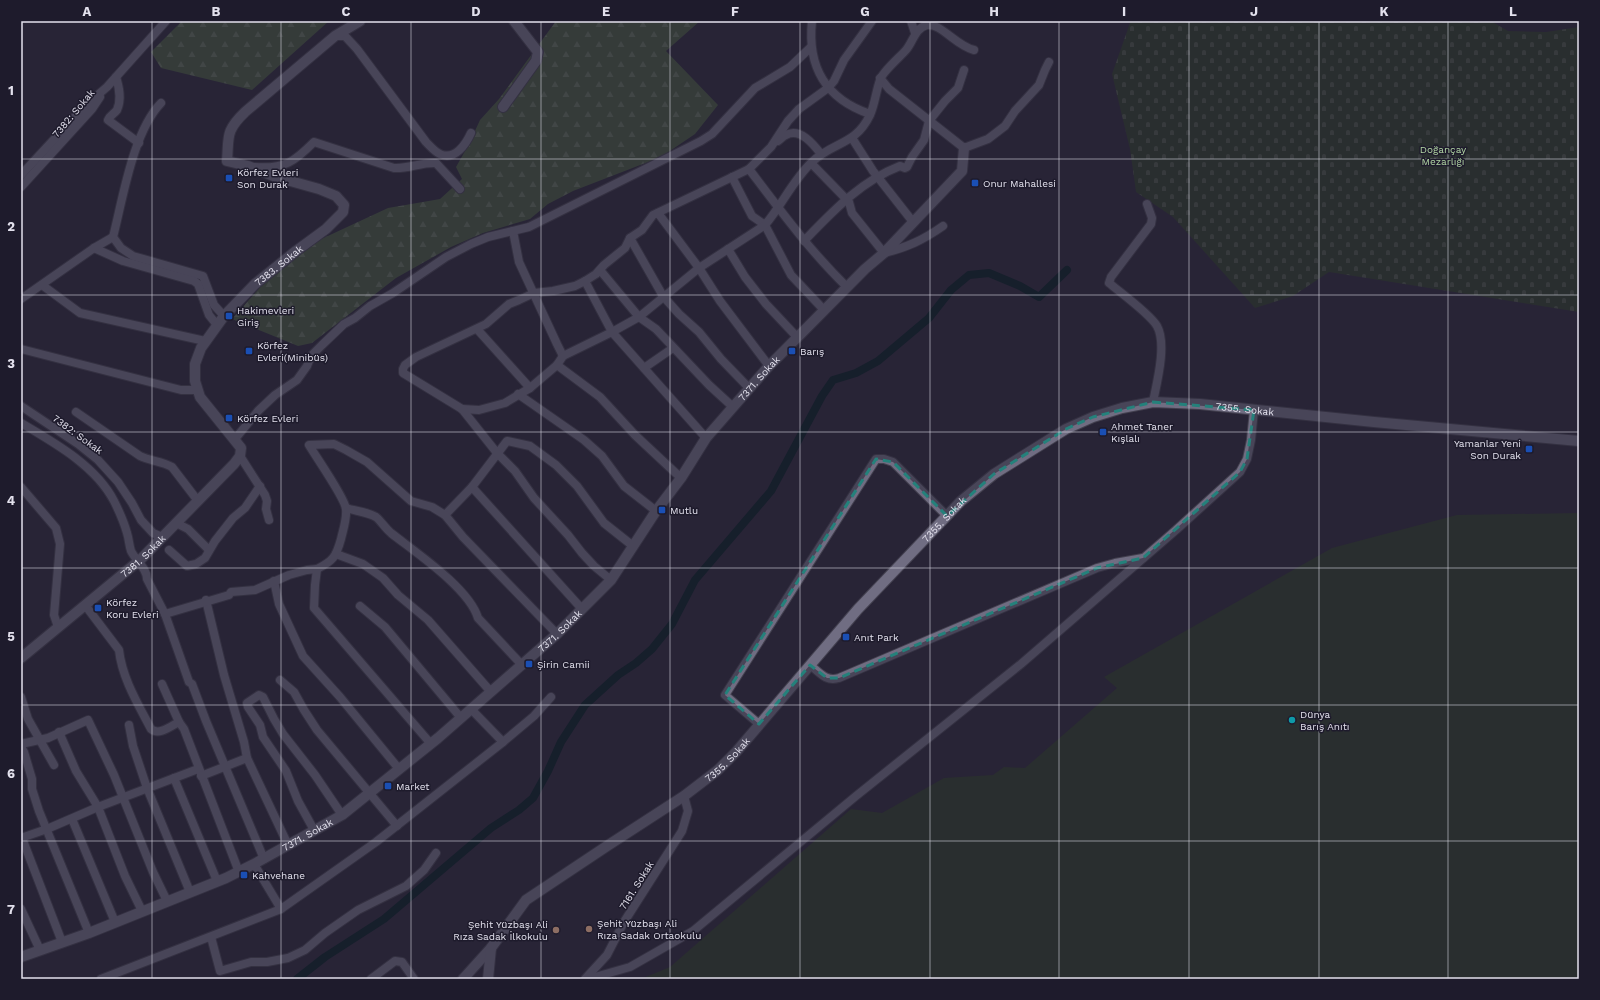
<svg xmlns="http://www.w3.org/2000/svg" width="1600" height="1000" font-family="'Work Sans',sans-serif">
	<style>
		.forest { fill: url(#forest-firs) }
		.cemetery { fill: url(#cemetery-stones) }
		.park { fill: #2c3a26 }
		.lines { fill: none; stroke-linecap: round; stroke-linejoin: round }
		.canal { stroke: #00191e; stroke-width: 8 }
		.minor-casing { stroke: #43404f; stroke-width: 10 }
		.tertiary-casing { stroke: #43404f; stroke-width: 12 }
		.minor { stroke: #706d82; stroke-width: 8 }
		.tertiary { stroke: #706d82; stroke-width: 10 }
		.marked { fill: none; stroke: #24817b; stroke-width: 3; stroke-dasharray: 8 5; stroke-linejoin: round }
		.grid { fill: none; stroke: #e3e1ed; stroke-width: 1; stroke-opacity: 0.55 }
		.transit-dot { fill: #1a4fb4; stroke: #1e1b2c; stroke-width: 1.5 }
		.culture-dot { fill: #0f9aa8; stroke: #1e1b2c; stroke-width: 1.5 }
		.education-dot { fill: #8d6e63; stroke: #1e1b2c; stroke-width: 1.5 }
		.labels { text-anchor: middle; stroke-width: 3; stroke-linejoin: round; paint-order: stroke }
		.street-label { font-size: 10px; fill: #e3e1ed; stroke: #1e1b2c }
		.park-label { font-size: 10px; fill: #b2d6a4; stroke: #1e1b2c }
		.poi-label { font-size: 10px; fill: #e3e1ed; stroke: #1e1b2c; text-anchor: start }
		.neatline { fill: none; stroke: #e3e1ed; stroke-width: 1.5 }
		.grid-label { font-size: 13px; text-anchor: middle; font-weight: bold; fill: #e3e1ed }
	</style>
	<defs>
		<pattern id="forest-firs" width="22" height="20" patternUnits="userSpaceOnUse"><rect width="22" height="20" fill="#45573d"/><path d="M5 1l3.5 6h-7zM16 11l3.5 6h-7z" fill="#606f59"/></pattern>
		<pattern id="cemetery-stones" width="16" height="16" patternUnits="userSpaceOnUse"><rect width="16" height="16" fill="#2c3a26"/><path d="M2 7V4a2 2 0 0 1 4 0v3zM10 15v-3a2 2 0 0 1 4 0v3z" fill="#4a5646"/></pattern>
	</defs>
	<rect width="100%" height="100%" fill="#282436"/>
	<g class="forest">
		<polygon points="182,21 329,21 252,90 161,68 151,52"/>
		<polygon points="556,21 700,21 666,51 718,105 695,134 661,157 573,191 548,204 530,219 483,233 451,247 396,278 312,343 298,346 232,319 263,284 286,261 317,241 388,208 440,199 462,179 456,167 469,144 480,120 499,99"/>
	</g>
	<polygon class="cemetery" points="1129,21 1491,21 1508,31 1546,32 1579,27 1579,312 1329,272 1293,296 1255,308 1173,217 1136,192 1130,149 1112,74 1130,23"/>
	<polygon class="park" points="1579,513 1579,979 641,979 670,967 851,809 882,813 944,778 993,775 1004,767 1025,768 1117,688 1104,677 1332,548 1457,515"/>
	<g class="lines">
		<polyline class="canal" points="297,979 325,957 384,919 491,828 519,810 533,798 548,771 561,742 585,705 618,675 636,663 652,649 672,624 695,580 771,491 822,396 833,380 856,373 878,361 929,318 951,290 969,275 989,273 1020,286 1039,297 1067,270"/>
		<defs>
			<g id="minor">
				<path d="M 812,21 C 807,67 826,99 870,114"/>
				<polyline points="911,21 915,33"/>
				<path d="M 335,36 L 345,36 L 357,49 L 426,142 C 430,146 435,152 440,154 C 455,161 466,144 471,133"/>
				<path d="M 116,77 C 119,87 122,99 117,110 C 114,114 110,115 108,120 L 139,143"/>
				<polyline points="880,78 889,89 964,148 988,139 1005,126 1015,111 1039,85 1045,70 1049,62"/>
				<path d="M 161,103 C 133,132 123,198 113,237 L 121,248 L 133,256 L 203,276 L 214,305 L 224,316"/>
				<polyline points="852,138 873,171 913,222"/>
				<path d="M 778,141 C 781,139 783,136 786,135 C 800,127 814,145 821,154"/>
				<path d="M 811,163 L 849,202 L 852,213 L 884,253 C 908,247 923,240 943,226"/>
				<path d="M 255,167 C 285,169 294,162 314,142 L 394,168 C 408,169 422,162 436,163 L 460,189"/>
				<path d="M 749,169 C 780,210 810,251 847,287"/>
				<polyline points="21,175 86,105 107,87 166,21"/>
				<polyline points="732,177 752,216 765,225 791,275 824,310"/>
				<polyline points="21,187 92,109 100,97"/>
				<path d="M 1147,204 L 1152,218 L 1151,224 L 1111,277 L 1109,283 C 1121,293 1150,314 1157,326 C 1167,344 1157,382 1153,402"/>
				<polyline points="658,213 699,268 720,301 769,366"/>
				<polyline points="513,231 519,262 557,344 563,356"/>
				<polyline points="630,238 663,296 679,314 699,332 721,359 749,388"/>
				<path d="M 804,241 C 833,211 861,181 900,166 L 905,168 L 907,167 L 912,157 L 924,140 L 929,121 L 945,101 L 958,88 L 964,70"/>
				<polyline points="94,248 123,261 194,281 198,284 209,315 217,325"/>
				<polyline points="728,249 745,277 766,304 797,337"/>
				<polyline points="600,270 639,317 656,329 709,385 733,407"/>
				<polyline points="585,281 612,332 706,438"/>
				<polyline points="42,285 80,313 205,341"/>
				<polyline points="21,299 94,248 113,237"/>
				<polyline points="477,329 530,388"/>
				<polyline points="21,349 181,390 198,390"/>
				<polyline points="557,365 600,397 635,435 681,478"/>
				<polyline points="644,368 673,348"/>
				<polyline points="518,394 584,440 602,456 624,486 656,511"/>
				<polyline points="21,406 78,444 98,460 118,482 132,503 141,520 153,533 162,537"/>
				<path d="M 462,409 L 479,410 L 505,403 L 530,388 L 557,365 L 563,356 L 612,332 L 639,317 L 699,268 L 765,225 C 782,205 793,180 812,162 C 834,141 855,146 870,115 C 875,104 876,91 880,80 C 882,72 900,57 906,50 C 913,42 915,28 927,25 C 941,23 956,46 974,50"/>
				<path d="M 76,412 L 140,456 C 150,461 162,461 172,467 L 198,501"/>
				<path d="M 21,423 C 55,443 96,466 114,501 C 119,511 124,522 127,533 C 129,539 129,545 131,551 C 136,561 147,568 147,579 L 165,614 L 189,682 L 192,684 L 206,721 L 264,859"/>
				<polyline points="235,439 258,411 275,395 297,380 307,366 311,356 322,345 344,324 355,318 370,306 393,293 446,257 471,244 488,237 529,227 701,141 712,134 755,88 790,67 811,47"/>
				<polyline points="240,456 265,495 267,501 266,509 269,520"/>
				<polyline points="21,487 56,528 60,544 54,615 58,627"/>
				<polyline points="472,487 582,609"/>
				<path d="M 346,508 C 355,511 368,512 376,517 C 381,521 385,528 391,533 C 415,552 469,588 478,618 L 522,665"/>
				<polyline points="445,515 472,487 507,441 530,446 556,465 577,486 604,523 633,546"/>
				<polyline points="176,523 188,529 209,550"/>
				<polyline points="169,550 187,566 196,564 205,558 215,541 233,518 245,508 260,486"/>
				<polyline points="336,554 363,564 383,578 398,595 428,620 491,692"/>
				<polyline points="611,580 594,566 582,553 568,535 534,498 515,471 497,453 462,409 403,373 403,369 405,365 416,357 486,324 509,304 519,300 534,293 553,291 575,286 585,281 596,274 604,265 625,248 630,238 642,230 653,215 749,169 771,147 788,121 799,109 828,88 834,81 844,60 872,21"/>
				<polyline points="274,581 279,604 303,656 340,697 399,769"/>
				<polyline points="206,600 224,675 244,742 247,758 288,845"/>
				<path d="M 85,605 L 119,650 C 122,678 138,704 151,729 C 159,736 171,726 179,722 L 184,729 L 239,872"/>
				<polyline points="360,606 385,627 461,718"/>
				<polyline points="165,614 229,595 231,592 255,590 289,575 307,570 317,569"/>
				<path d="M 810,665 C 820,673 826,682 839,678 L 1097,568 L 1115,563 L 1143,558"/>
				<polyline points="280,680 294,692 304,710 317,730 397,826"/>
				<polyline points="162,684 179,722"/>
				<polyline points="21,697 28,719 54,765"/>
				<polyline points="759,724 725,695 876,459 884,459 893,462 947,516"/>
				<polyline points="129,725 133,746 147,788 190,892"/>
				<polyline points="59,732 76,771 98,807 125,876 142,911"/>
				<polyline points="503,742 534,716 551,697"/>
				<polyline points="21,744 48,738 88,720 114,775 153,872 167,901"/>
				<path d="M 431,744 L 314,608 L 315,585 L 317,569 C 333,561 336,557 341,539 C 343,530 347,519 346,509 C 345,498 316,457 309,445 L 334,444 L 346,450 L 367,462 L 411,501 L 432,507 L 445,515 L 463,537 L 557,634"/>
				<polyline points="21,747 24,752 32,779 32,789 39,811 89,933"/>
				<polyline points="201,776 247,758"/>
				<polyline points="174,778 217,881"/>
				<polyline points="72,819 115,922"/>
				<polyline points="314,830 298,801 286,771 263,737 260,725 248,707 247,703 259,695 263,697 274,719 283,734 315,775 342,815"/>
				<polyline points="21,838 47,829 98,807 198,769"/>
				<polyline points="22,838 62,942"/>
				<polyline points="254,864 281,909"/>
				<polyline points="21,909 40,950"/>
				<polyline points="211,937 220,971 251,962 267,962 288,958 305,950 325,933 358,910 406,886 424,870 436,853"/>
				<polyline points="101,979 281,909 376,842 503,742 471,709"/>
				<polyline points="371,979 395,961 402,962 414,979"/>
				<polyline points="585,979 607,955 624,922 682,831 688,811 684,796"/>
				<polyline points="588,979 630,967 693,931 856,796 1021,664 1176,530 1240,472 1247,459 1251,440 1254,410"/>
			</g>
			<g id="tertiary">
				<polyline points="503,107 536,61 538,52 514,21"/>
				<path id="s1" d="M 21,658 L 141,559 L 234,464 L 240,456 L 241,448 L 200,397 L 195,381 L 195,364 L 201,348 L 224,316 L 255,284 L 296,251 L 326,229 L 343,212 L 344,205 L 336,196 L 319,189 L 276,177 L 248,166 L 227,161 C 229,137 225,131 245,112 L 335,36 L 360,21"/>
				<path id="s2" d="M 21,957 L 89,933 L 226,878 L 254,864 L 342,815 L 438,738 L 557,634 L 611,580 L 656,511 L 681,478 L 706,438 L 769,366 L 865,269 L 884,253 L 962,171 L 964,148"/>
				<path id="s3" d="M 463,979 L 491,948 L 526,900 L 607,846 L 684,796 L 718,770 L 736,752 L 858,609 L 961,501 L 994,474 L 1066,429 L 1093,417 L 1122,408 L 1153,402 L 1200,404 L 1374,422 L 1579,441"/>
				<polyline points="488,979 491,948"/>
			</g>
		</defs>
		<use href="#minor" class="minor-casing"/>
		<use href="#tertiary" class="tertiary-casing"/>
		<use href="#minor" class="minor"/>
		<use href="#tertiary" class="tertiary"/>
	</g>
	<path d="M0 0H1600V1000H0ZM 1153,402 L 1254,410 L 1247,459 L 1240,472 L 1143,558 L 1097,568 L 839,678 L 827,678 L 810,665 L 759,724 L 725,695 L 876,459 L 893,462 L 947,516 L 994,474 L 1066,429 L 1093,417 Z" fill="#282436" fill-opacity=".55" fill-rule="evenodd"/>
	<path class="marked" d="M 1153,402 L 1254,410 L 1247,459 L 1240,472 L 1143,558 L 1097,568 L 839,678 L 827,678 L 810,665 L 759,724 L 725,695 L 876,459 L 893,462 L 947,516 L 994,474 L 1066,429 L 1093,417 Z"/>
	<path class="grid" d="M 152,21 L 152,979M 281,21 L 281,979M 411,21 L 411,979M 541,21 L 541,979M 670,21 L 670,979M 800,21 L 800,979M 930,21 L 930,979M 1059,21 L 1059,979M 1189,21 L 1189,979M 1319,21 L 1319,979M 1448,21 L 1448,979M 21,159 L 1579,159M 21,295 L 1579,295M 21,432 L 1579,432M 21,568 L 1579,568M 21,705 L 1579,705M 21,841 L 1579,841"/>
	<g class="transit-dot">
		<rect x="225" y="174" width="8" height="8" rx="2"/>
		<rect x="971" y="179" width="8" height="8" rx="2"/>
		<rect x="225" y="312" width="8" height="8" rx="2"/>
		<rect x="245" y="347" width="8" height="8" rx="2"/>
		<rect x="788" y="347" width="8" height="8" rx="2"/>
		<rect x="225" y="414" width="8" height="8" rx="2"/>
		<rect x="1099" y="428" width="8" height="8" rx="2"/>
		<rect x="1525" y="445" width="8" height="8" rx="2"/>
		<rect x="658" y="506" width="8" height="8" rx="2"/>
		<rect x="94" y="604" width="8" height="8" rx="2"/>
		<rect x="842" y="633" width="8" height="8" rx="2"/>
		<rect x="525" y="660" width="8" height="8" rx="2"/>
		<rect x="384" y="782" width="8" height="8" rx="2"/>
		<rect x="240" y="871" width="8" height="8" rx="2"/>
	</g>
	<circle class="culture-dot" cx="1292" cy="720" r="4"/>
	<g class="education-dot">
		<circle cx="589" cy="929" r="4"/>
		<circle cx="556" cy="930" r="4"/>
	</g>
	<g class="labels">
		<g class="street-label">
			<text transform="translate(73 113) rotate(-50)" y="4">7382: Sokak</text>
			<text dy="4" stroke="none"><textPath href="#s1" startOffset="537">7383. Sokak</textPath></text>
			<text dy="4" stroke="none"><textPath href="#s2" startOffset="960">7371. Sokak</textPath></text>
			<text dy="4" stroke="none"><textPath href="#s3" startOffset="1007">7355. Sokak</textPath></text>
			<text transform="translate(78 434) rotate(36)" y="4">7382: Sokak</text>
			<text dy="4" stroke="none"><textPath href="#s3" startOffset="671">7355. Sokak</textPath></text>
			<text dy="4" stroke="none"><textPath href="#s1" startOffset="159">7381. Sokak</textPath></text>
			<text dy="4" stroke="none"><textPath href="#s2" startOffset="637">7371. Sokak</textPath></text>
			<text dy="4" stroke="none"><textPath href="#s3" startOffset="347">7355. Sokak</textPath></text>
			<text dy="4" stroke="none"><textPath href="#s2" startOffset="312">7371. Sokak</textPath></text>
			<text transform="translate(636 885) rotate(-58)" y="4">7161. Sokak</text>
		</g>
		<g class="park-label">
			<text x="1443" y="153">Doğançay<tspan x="1443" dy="12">Mezarlığı</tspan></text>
		</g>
		<g class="poi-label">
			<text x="237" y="176">Körfez Evleri<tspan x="237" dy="12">Son Durak</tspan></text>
			<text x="983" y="187">Onur Mahallesi</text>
			<text x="237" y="314">Hakimevleri<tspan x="237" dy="12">Giriş</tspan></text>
			<text x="257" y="349">Körfez<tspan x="257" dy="12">Evleri(Minibüs)</tspan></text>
			<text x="800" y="355">Barış</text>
			<text x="237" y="422">Körfez Evleri</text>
			<text x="1111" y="430">Ahmet Taner<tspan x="1111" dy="12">Kışlalı</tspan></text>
			<text x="1521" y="447" text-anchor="end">Yamanlar Yeni<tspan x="1521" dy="12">Son Durak</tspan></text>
			<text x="670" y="514">Mutlu</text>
			<text x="106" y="606">Körfez<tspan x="106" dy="12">Koru Evleri</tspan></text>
			<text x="854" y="641">Anıt Park</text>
			<text x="537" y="668">Şirin Camii</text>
			<text x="1300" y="718">Dünya<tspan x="1300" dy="12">Barış Anıtı</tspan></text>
			<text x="396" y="790">Market</text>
			<text x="252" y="879">Kahvehane</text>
			<text x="597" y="927">Şehit Yüzbaşı Ali<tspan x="597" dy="12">Rıza Sadak Ortaokulu</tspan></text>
			<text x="548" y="928" text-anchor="end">Şehit Yüzbaşı Ali<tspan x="548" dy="12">Rıza Sadak İlkokulu</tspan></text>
		</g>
	</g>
	<rect width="1600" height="1000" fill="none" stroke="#1e1b2c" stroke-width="44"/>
	<rect x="22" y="22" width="1556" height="956" class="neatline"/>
	<g class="grid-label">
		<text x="87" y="16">A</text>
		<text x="216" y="16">B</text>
		<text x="346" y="16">C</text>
		<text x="476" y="16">D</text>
		<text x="606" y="16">E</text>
		<text x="735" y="16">F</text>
		<text x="865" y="16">G</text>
		<text x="994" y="16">H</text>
		<text x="1124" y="16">I</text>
		<text x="1254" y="16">J</text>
		<text x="1384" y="16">K</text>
		<text x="1513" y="16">L</text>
		<text x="11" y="95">1</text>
		<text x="11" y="231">2</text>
		<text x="11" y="368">3</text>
		<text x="11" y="505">4</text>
		<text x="11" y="641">5</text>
		<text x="11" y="778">6</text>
		<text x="11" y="914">7</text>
	</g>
</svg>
